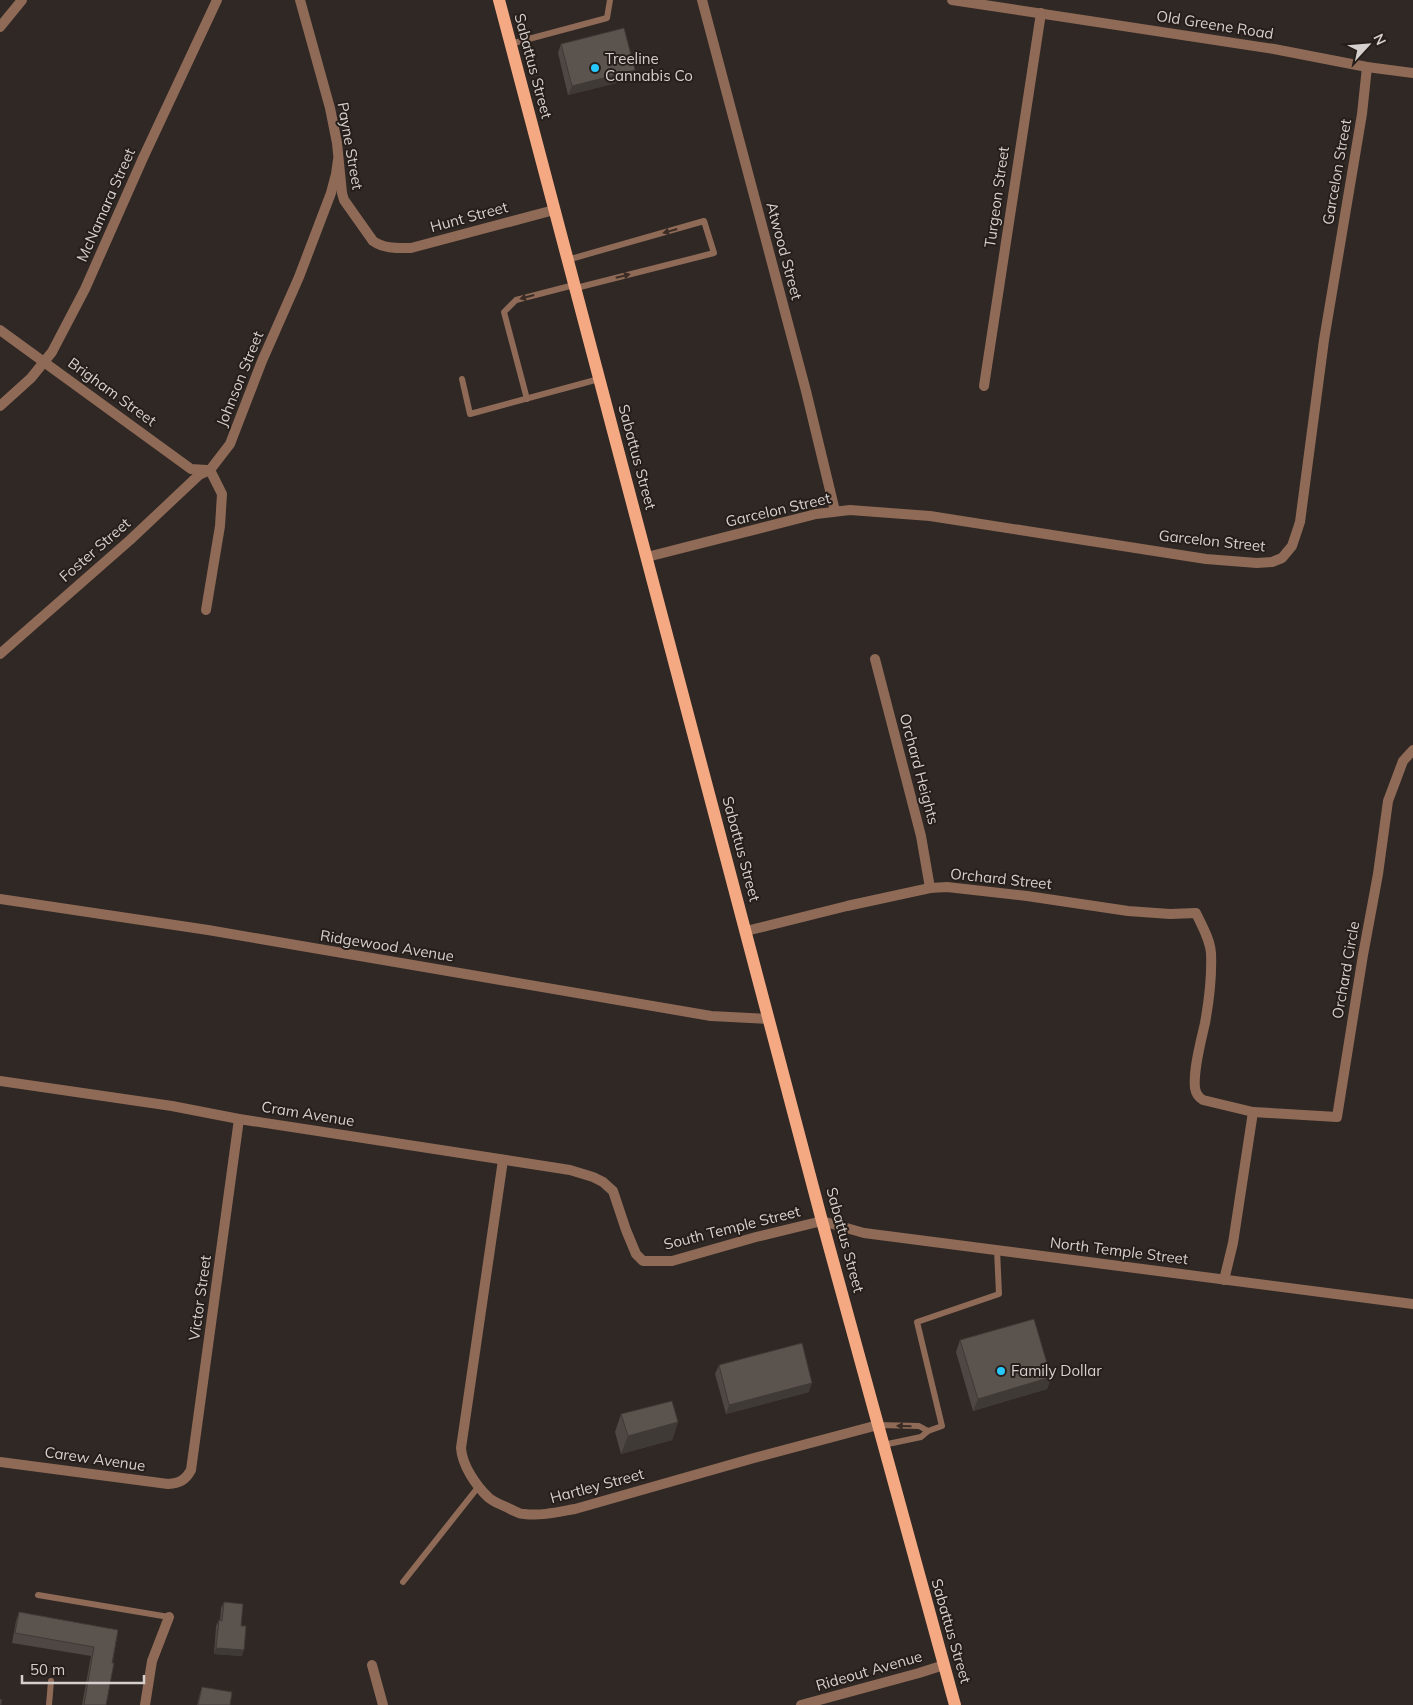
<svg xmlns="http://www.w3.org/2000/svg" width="1413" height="1705" font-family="Mulish,sans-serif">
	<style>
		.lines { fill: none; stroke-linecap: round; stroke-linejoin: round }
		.service { stroke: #8f6a57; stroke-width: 6 }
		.minor { stroke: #8f6a57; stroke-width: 10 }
		.tertiary { stroke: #8f6a57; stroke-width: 10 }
		.primary { stroke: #f5a983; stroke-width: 12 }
		.wall { fill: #4e4743 }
		.shaded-wall { fill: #403a37 }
		.building { fill: #5b534e; stroke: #403a37 }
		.oneway { fill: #3b2d26 }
		.poi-dot { fill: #26c8fe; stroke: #261e1a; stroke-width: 2 }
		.labels { text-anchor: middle; stroke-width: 4; stroke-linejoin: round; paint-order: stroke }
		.street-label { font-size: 15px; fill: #d5d0cd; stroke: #261e1a }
		.poi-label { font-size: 15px; fill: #d5d0cd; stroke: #261e1a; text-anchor: start }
	</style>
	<rect width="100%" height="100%" fill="#2f2824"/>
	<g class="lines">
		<g class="service">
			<polyline points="510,44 607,18 610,0"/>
			<polyline points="567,260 704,221 714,253 576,288"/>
			<polyline points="462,379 470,414 599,379"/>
			<polyline points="527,399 504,312 516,300 574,285"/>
			<polyline points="878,1425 919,1426 928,1431"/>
			<polyline points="883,1445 921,1437 928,1431 942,1426 917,1322 999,1294 997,1250"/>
			<polyline points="403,1582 479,1486"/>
			<polyline points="38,1595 169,1617"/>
			<polyline points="49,1705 51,1681"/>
		</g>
		<g class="minor">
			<path d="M 300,0 L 330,108 L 337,143 L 342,193 L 344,200 L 373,241 C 384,249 398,248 411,248 L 554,210"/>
			<polyline points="702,0 806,391 835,511"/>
			<polyline points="952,0 1274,49 1367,67 1413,73"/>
			<polyline points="0,330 191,469 207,470"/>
			<polyline points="984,386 1041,13"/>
			<polyline points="0,406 31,378 52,352 85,289 143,158 217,0"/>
			<polyline points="647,557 816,514 850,510 930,516 1206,559 1257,563 1272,562 1282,558 1292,546 1300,522 1324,340 1362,114 1367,67"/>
			<polyline points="206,610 220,526 222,494 210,470 230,444 262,361 299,277 331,193 336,174 338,160"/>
			<polyline points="0,654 130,540 199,475 210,470"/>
			<polyline points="875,659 921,836 930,888"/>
			<polyline points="0,899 208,930 711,1016 769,1019"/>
			<path d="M 746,931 L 847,906 L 930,888 L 947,887 L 1027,896 L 1128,911 L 1170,914 L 1196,913 C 1202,926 1210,939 1211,953 C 1212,976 1209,1001 1205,1023 C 1201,1041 1193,1070 1195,1088 C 1196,1094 1198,1097 1203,1100 L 1253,1112 L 1337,1117 L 1363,955 L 1378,874 L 1388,801 L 1403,761 L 1413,750"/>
			<polyline points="0,1081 172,1106 239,1119 467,1154 570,1170 593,1177 603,1182 613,1191 626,1230 636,1254 643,1261 672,1261 756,1237 822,1221 864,1233 1413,1304"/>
			<path d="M 503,1160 L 461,1448 C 462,1465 476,1486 489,1498 C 495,1503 503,1505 510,1509 C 515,1511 519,1514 524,1514 C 542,1516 558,1512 575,1509 L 754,1458 L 878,1425"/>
			<polyline points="1224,1280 1233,1243 1253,1112"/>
			<path d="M 0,1462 L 168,1484 C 179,1483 185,1481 191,1470 L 239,1119"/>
			<polyline points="372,1665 383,1705"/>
			<polyline points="145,1705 152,1661 169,1617"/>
			<polyline points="801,1705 919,1673 944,1665"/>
		</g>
		<polyline class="tertiary" points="0,27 22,0"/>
		<polyline class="primary" points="499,0 822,1221 955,1705"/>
	</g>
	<g class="wall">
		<polygon points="561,44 632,79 568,95 558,53"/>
		<polygon points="960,1340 1051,1377 1047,1389 973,1411 956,1352"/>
		<polygon points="719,1365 809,1392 726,1414 715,1374"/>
		<polygon points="621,1414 678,1422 672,1440 621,1454 615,1432"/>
		<polygon points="224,1602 241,1626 242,1656 214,1654 216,1626 219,1620 220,1620 221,1608"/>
		<polygon points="19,1612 118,1630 106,1705 82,1705 91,1656 12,1643 16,1621"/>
		<polygon points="202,1687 230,1705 197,1705 200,1693"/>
	</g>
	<g class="shaded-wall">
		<polygon points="635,70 632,79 568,95 572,86"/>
		<polygon points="1051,1377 1047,1389 973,1411 978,1399"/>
		<polygon points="812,1383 809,1392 726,1414 729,1405"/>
		<polygon points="678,1422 672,1440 621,1454 628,1436"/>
		<polygon points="216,1648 244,1650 242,1656 214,1654"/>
	</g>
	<g class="building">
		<polygon points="624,28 635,70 572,86 561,44"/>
		<polygon points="1034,1319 1051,1377 978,1399 960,1340"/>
		<polygon points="802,1343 812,1383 729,1405 719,1365"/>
		<polygon points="672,1401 678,1422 628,1436 621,1414"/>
		<polygon points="224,1602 243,1604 241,1626 246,1626 244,1650 216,1648 219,1620 222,1621"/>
		<polygon points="19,1612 118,1630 112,1663 114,1663 106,1705 84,1705 94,1647 15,1633"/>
		<polygon points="202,1687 232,1692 230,1705 198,1705"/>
		<polygon points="0,1699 2,1700 1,1705 0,1705"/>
	</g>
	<defs><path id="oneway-solid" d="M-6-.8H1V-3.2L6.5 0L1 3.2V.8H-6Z" transform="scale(1.25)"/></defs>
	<g class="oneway">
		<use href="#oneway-solid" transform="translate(670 231) rotate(164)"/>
		<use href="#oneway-solid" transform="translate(623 276) rotate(-14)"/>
		<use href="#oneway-solid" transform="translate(527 297) rotate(165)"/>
		<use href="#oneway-solid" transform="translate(904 1426) rotate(-178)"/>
	</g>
	<g class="poi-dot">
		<circle cx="595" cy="68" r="5"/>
		<circle cx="1001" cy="1371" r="5"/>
	</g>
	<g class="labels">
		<g class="street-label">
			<text transform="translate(1215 25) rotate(9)" y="5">Old Greene Road</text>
			<text transform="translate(533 66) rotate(75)" y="5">Sabattus Street</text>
			<text transform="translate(350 146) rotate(80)" y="5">Payne Street</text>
			<text transform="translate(1337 172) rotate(-80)" y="5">Garcelon Street</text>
			<text transform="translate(997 197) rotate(-82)" y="5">Turgeon Street</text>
			<text transform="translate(106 205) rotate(-66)" y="5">McNamara Street</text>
			<text transform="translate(469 217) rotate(-15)" y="5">Hunt Street</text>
			<text transform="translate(784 251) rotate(75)" y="5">Atwood Street</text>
			<text transform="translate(240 379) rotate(-68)" y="5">Johnson Street</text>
			<text transform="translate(112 392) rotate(36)" y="5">Brigham Street</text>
			<text transform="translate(637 457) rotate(75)" y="5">Sabattus Street</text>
			<text transform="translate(778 510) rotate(-13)" y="5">Garcelon Street</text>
			<text transform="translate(1212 541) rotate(6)" y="5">Garcelon Street</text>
			<text transform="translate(95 550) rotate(-41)" y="5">Foster Street</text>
			<text transform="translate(919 769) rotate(75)" y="5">Orchard Heights</text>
			<text transform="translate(741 849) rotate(75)" y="5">Sabattus Street</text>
			<text transform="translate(1001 879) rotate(6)" y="5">Orchard Street</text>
			<text transform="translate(387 946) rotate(9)" y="5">Ridgewood Avenue</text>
			<text transform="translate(1346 970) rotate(-80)" y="5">Orchard Circle</text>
			<text transform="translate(308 1114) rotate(9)" y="5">Cram Avenue</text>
			<text transform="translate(732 1228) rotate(-14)" y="5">South Temple Street</text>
			<text transform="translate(845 1240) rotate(75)" y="5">Sabattus Street</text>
			<text transform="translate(1119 1251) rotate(7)" y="5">North Temple Street</text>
			<text transform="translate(200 1298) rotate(-82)" y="5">Victor Street</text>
			<text transform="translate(95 1459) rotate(8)" y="5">Carew Avenue</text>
			<text transform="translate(597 1486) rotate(-15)" y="5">Hartley Street</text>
			<text transform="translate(951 1631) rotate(74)" y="5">Sabattus Street</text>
			<text transform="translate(869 1671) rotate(-16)" y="5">Rideout Avenue</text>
		</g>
		<g class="poi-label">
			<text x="605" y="64">Treeline<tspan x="605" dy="17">Cannabis Co</tspan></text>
			<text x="1011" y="1376">Family Dollar</text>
		</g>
	</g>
	<g transform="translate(1368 45) rotate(64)" stroke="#261e1a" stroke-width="4" paint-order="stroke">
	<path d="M0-4L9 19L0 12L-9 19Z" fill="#d5d0cd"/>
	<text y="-8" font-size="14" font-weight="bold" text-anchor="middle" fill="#d5d0cd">N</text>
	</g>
	<path d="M22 1675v8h122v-8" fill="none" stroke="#d5d0cd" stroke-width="2.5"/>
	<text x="30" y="1675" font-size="15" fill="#d5d0cd" stroke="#261e1a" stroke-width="4" paint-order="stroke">50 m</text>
</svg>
